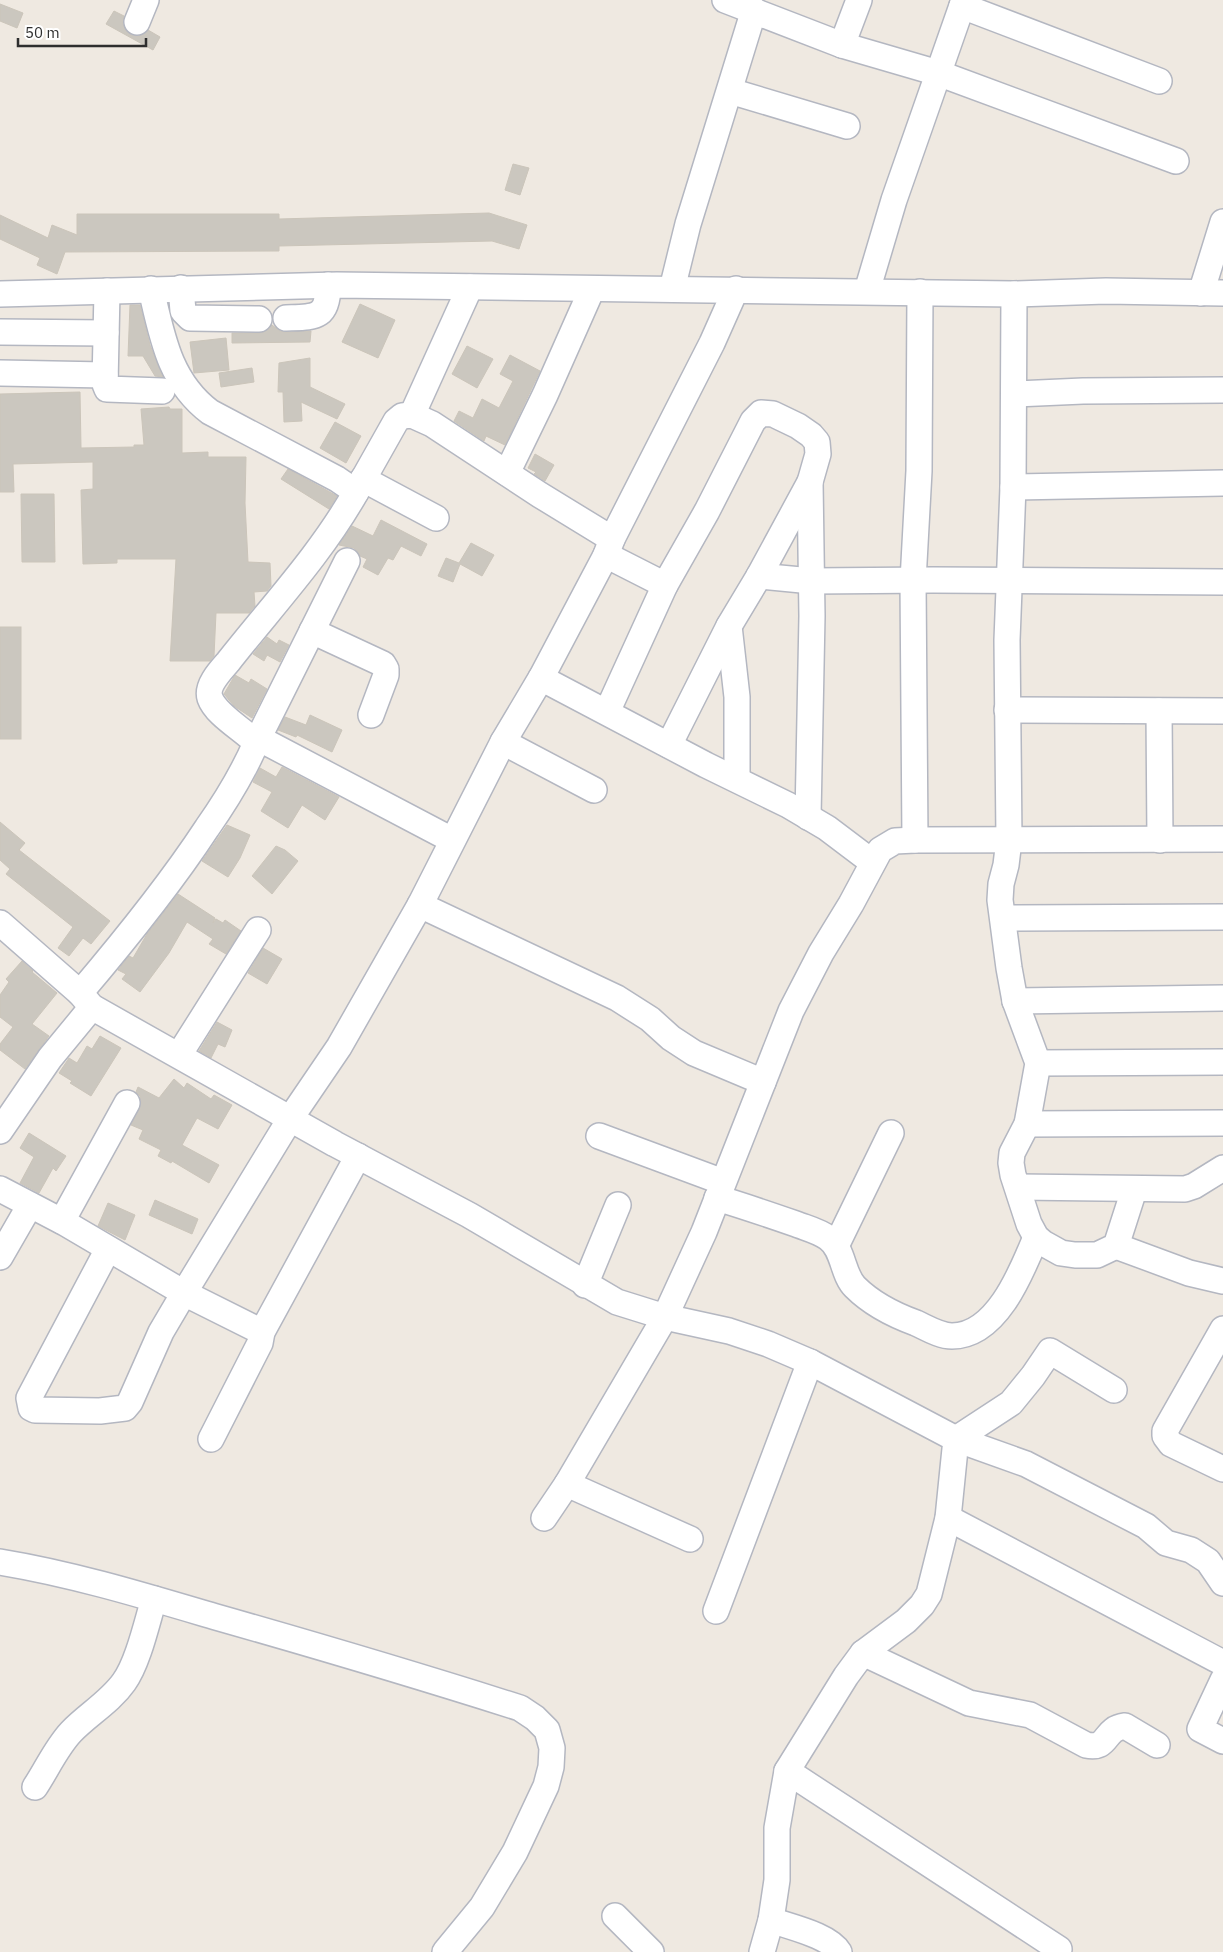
<svg xmlns="http://www.w3.org/2000/svg" width="1223" height="1952" font-family="'IBM Plex Sans',sans-serif">
	<style>
		.building { fill: #cbc7bf; stroke: #cbc5ba }
		.lines { fill: none; stroke-linecap: round; stroke-linejoin: round }
		.minor-casing { stroke: #b4b7c1; stroke-width: 28 }
		.minor { stroke: #fff; stroke-width: 25 }
	</style>
	<rect width="100%" height="100%" fill="#efe9e1"/>
	<g class="building">
		<polygon points="0,4 23,13 17,28 0,21"/>
		<polygon points="114,11 124,16 123,24 126,31 131,35 139,36 148,30 160,37 153,50 106,24"/>
		<polygon points="513,164 529,168 520,195 505,190"/>
		<polygon points="489,213 527,225 519,249 492,241 279,246 279,251 65,252 57,274 37,265 40,258 0,239 0,215 48,238 52,225 77,235 77,214 279,214 279,219"/>
		<polygon points="360,304 395,320 378,358 342,342"/>
		<polygon points="130,305 140,305 150,345 163,377 155,376 143,356 128,356"/>
		<polygon points="272,325 280,331 286,332 311,331 310,342 232,343 232,333 259,333 266,331"/>
		<polygon points="226,338 229,370 194,373 190,342"/>
		<polygon points="467,346 493,359 477,388 452,374"/>
		<polygon points="510,355 540,371 505,445 486,436 484,441 454,421 459,411 473,418 482,399 499,408 513,381 500,374"/>
		<polygon points="310,358 310,387 345,404 337,419 301,402 302,421 284,422 283,392 278,392 279,363"/>
		<polygon points="252,368 254,382 221,387 219,373"/>
		<polygon points="80,392 81,448 134,447 134,445 144,445 141,409 169,407 170,409 182,409 182,453 208,452 208,457 246,457 245,503 248,562 270,563 271,586 267,591 254,592 255,606 249,613 216,613 214,656 210,661 170,661 176,559 117,559 117,563 83,564 81,490 93,489 93,462 13,464 14,492 0,492 0,394"/>
		<polygon points="335,422 361,436 346,463 320,448"/>
		<polygon points="535,454 554,465 545,481 534,474 536,472 528,468"/>
		<polygon points="288,469 337,496 329,509 281,479"/>
		<polygon points="21,494 54,494 55,562 22,562"/>
		<polygon points="381,520 427,544 421,556 401,546 393,560 388,558 378,575 363,567 367,559 360,556 354,548 339,545 352,526 373,536"/>
		<polygon points="471,543 494,555 482,576 460,564 453,582 438,576 446,558 459,563"/>
		<rect x="0" y="627" width="21" height="112"/>
		<polygon points="267,637 277,644 279,640 289,645 280,662 267,655 264,661 253,654"/>
		<polygon points="235,675 249,683 251,679 267,689 252,718 234,706 224,694"/>
		<polygon points="310,715 342,730 332,752 297,735 296,737 278,730 285,717 306,725"/>
		<polygon points="282,767 339,797 325,820 302,805 288,828 261,811 272,792 253,782 260,768 276,777"/>
		<polygon points="0,822 25,843 19,850 110,921 91,944 83,938 69,956 58,948 73,927 6,874 10,869 0,860"/>
		<polygon points="227,825 250,835 240,858 228,877 202,861"/>
		<polygon points="276,846 285,850 298,861 272,894 252,876"/>
		<polygon points="178,894 215,918 213,923 216,919 223,923 225,920 241,931 226,954 209,944 213,939 187,922 169,953 140,992 122,979 126,974 118,970 129,956 133,958 147,934"/>
		<polygon points="263,948 282,959 267,984 248,973"/>
		<polygon points="22,961 33,971 32,972 57,993 32,1024 49,1036 25,1069 0,1050 0,1044 13,1027 0,1017 0,995 9,982 6,979"/>
		<polygon points="217,1022 232,1030 225,1047 218,1044 211,1058 199,1051"/>
		<polygon points="100,1036 121,1048 91,1096 70,1083 72,1081 59,1073 69,1058 77,1063 87,1046 92,1049"/>
		<polygon points="174,1079 184,1088 187,1083 211,1099 214,1095 232,1105 218,1129 197,1118 182,1145 219,1165 209,1183 172,1161 171,1163 158,1156 161,1150 139,1139 143,1130 131,1125 141,1103 140,1096 136,1092 138,1087 159,1098"/>
		<polygon points="29,1133 66,1156 56,1171 53,1168 39,1193 20,1183 34,1157 20,1148"/>
		<polygon points="155,1200 198,1219 192,1234 149,1215"/>
		<polygon points="108,1203 135,1215 125,1240 98,1226"/>
	</g>
	<g class="lines">
		<defs>
			<g id="minor">
				<polyline points="725,0 842,45 938,73 1176,161"/>
				<polyline points="962,6 1159,81"/>
				<polyline points="137,22 146,0"/>
				<polyline points="842,45 859,0"/>
				<polyline points="730,91 847,126"/>
				<polyline points="181,288 183,311 190,318 259,319"/>
				<polyline points="672,289 688,224 754,10"/>
				<polyline points="107,291 105,384 107,389 162,391"/>
				<polyline points="867,291 894,200 964,0"/>
				<polyline points="1201,293 1223,222"/>
				<polyline points="0,294 337,285 1014,294 1106,291 1223,293"/>
				<polyline points="1014,294 1013,487 1007,640 1009,840 1006,865 1001,884 1000,900 1009,968 1015,1001 1038,1063 1027,1124 1012,1153 1011,1163 1013,1175 1029,1224 1036,1237 1043,1243 1061,1253 1075,1255 1097,1255 1116,1246 1134,1190"/>
				<path d="M 286,318 C 315,317 328,319 328,285"/>
				<polyline points="0,332 106,333"/>
				<polyline points="0,373 105,375"/>
				<polyline points="1014,394 1083,391 1223,390"/>
				<polyline points="412,415 470,287"/>
				<polyline points="507,473 545,395 592,289"/>
				<polyline points="363,479 436,518"/>
				<polyline points="1013,487 1223,483"/>
				<polyline points="356,492 396,421 402,416 412,415 432,424 540,495 612,539"/>
				<polyline points="606,555 665,585"/>
				<polyline points="759,576 812,581 933,580 1223,582"/>
				<polyline points="729,626 737,697 737,778"/>
				<polyline points="312,631 383,664 386,669 386,675 371,715"/>
				<polyline points="541,678 706,765 788,805 827,828 872,862"/>
				<polyline points="1007,710 1223,711"/>
				<polyline points="1159,711 1160,840"/>
				<polyline points="607,712 665,585 707,511 753,421 761,413 773,414 798,426 811,435 817,442 818,454 810,482 759,576 729,626 669,745"/>
				<polyline points="260,739 452,840"/>
				<polyline points="503,742 594,790"/>
				<polyline points="256,743 347,561"/>
				<polyline points="808,817 812,616 810,482"/>
				<polyline points="915,840 913,581 919,471 920,292"/>
				<polyline points="420,905 617,998 650,1019 671,1038 694,1053 763,1082"/>
				<polyline points="1003,918 1223,917"/>
				<polyline points="0,923 80,993 92,1007 335,1144 469,1215 617,1302 665,1317 729,1331 768,1344 810,1362 956,1439 948,1518 929,1594 922,1605 906,1621 863,1653 846,1676 787,1771 777,1828 777,1880 771,1920 762,1952"/>
				<path d="M 80,993 C 125,940 169,886 207,828 C 226,801 243,773 256,743 C 244,730 216,715 210,698 C 206,686 220,671 228,662 C 272,606 321,554 356,492 L 337,479 L 210,412 C 169,381 162,336 151,289"/>
				<polyline points="1015,1001 1223,998"/>
				<polyline points="179,1055 258,930"/>
				<polyline points="1038,1063 1223,1062"/>
				<polyline points="1027,1124 1223,1123"/>
				<polyline points="0,1131 50,1058 92,1007"/>
				<polyline points="599,1136 723,1182"/>
				<polyline points="1018,1187 1185,1189 1194,1186 1223,1168"/>
				<polyline points="0,1189 65,1223 184,1293 262,1332"/>
				<path d="M 717,1198 C 744,1206 770,1215 796,1224 C 806,1228 819,1231 828,1238 C 844,1249 842,1274 855,1287 C 872,1304 894,1315 916,1323 C 927,1328 940,1336 952,1336 C 997,1336 1022,1271 1036,1237"/>
				<polyline points="62,1221 127,1103"/>
				<polyline points="836,1246 891,1133"/>
				<polyline points="1116,1246 1189,1273 1223,1281"/>
				<polyline points="108,1249 29,1398 31,1408 35,1410 100,1411 125,1408 130,1402 161,1332 184,1293 290,1119 339,1047 420,905 503,742 541,678 606,555 612,539 712,343 736,289"/>
				<polyline points="0,1257 30,1205"/>
				<polyline points="585,1285 618,1205"/>
				<polyline points="1223,1329 1165,1431 1165,1436 1171,1444 1223,1469"/>
				<polyline points="1114,1390 1050,1351 1033,1376 1011,1403 956,1439 1026,1464 1146,1526 1166,1543 1191,1550 1208,1561 1223,1583"/>
				<polyline points="211,1439 260,1343 262,1332 358,1156"/>
				<polyline points="567,1484 690,1539"/>
				<polyline points="544,1518 567,1484 665,1317 704,1232 791,1011 821,953 851,904 880,850 895,841 915,840 1223,839"/>
				<polyline points="948,1518 1223,1663"/>
				<path d="M 0,1562 C 73,1574 145,1596 216,1617 C 318,1646 419,1676 520,1708 L 535,1718 L 547,1730 L 552,1748 L 551,1767 L 546,1786 L 515,1852 L 482,1907 L 445,1952"/>
				<polyline points="716,1611 810,1362"/>
				<path d="M 863,1653 L 969,1703 L 1030,1715 L 1086,1745 C 1110,1750 1102,1729 1125,1726 L 1157,1745"/>
				<polyline points="1223,1680 1200,1729 1223,1741"/>
				<polyline points="787,1771 1059,1949"/>
				<path d="M 35,1787 C 47,1769 56,1748 71,1732 C 87,1715 110,1702 124,1682 C 138,1663 147,1622 154,1599"/>
				<polyline points="615,1916 651,1952"/>
				<path d="M 771,1920 C 790,1927 829,1935 839,1952"/>
			</g>
		</defs>
		<use href="#minor" class="minor-casing"/>
		<use href="#minor" class="minor"/>
	</g>
	<path d="M18 38v8h128v-8" fill="none" stroke="#2e2e2e" stroke-width="2.5"/>
	<text x="25" y="38" font-size="15" fill="#2e2e2e" stroke="#ffffff" stroke-width="4" paint-order="stroke">50 m</text>
</svg>
